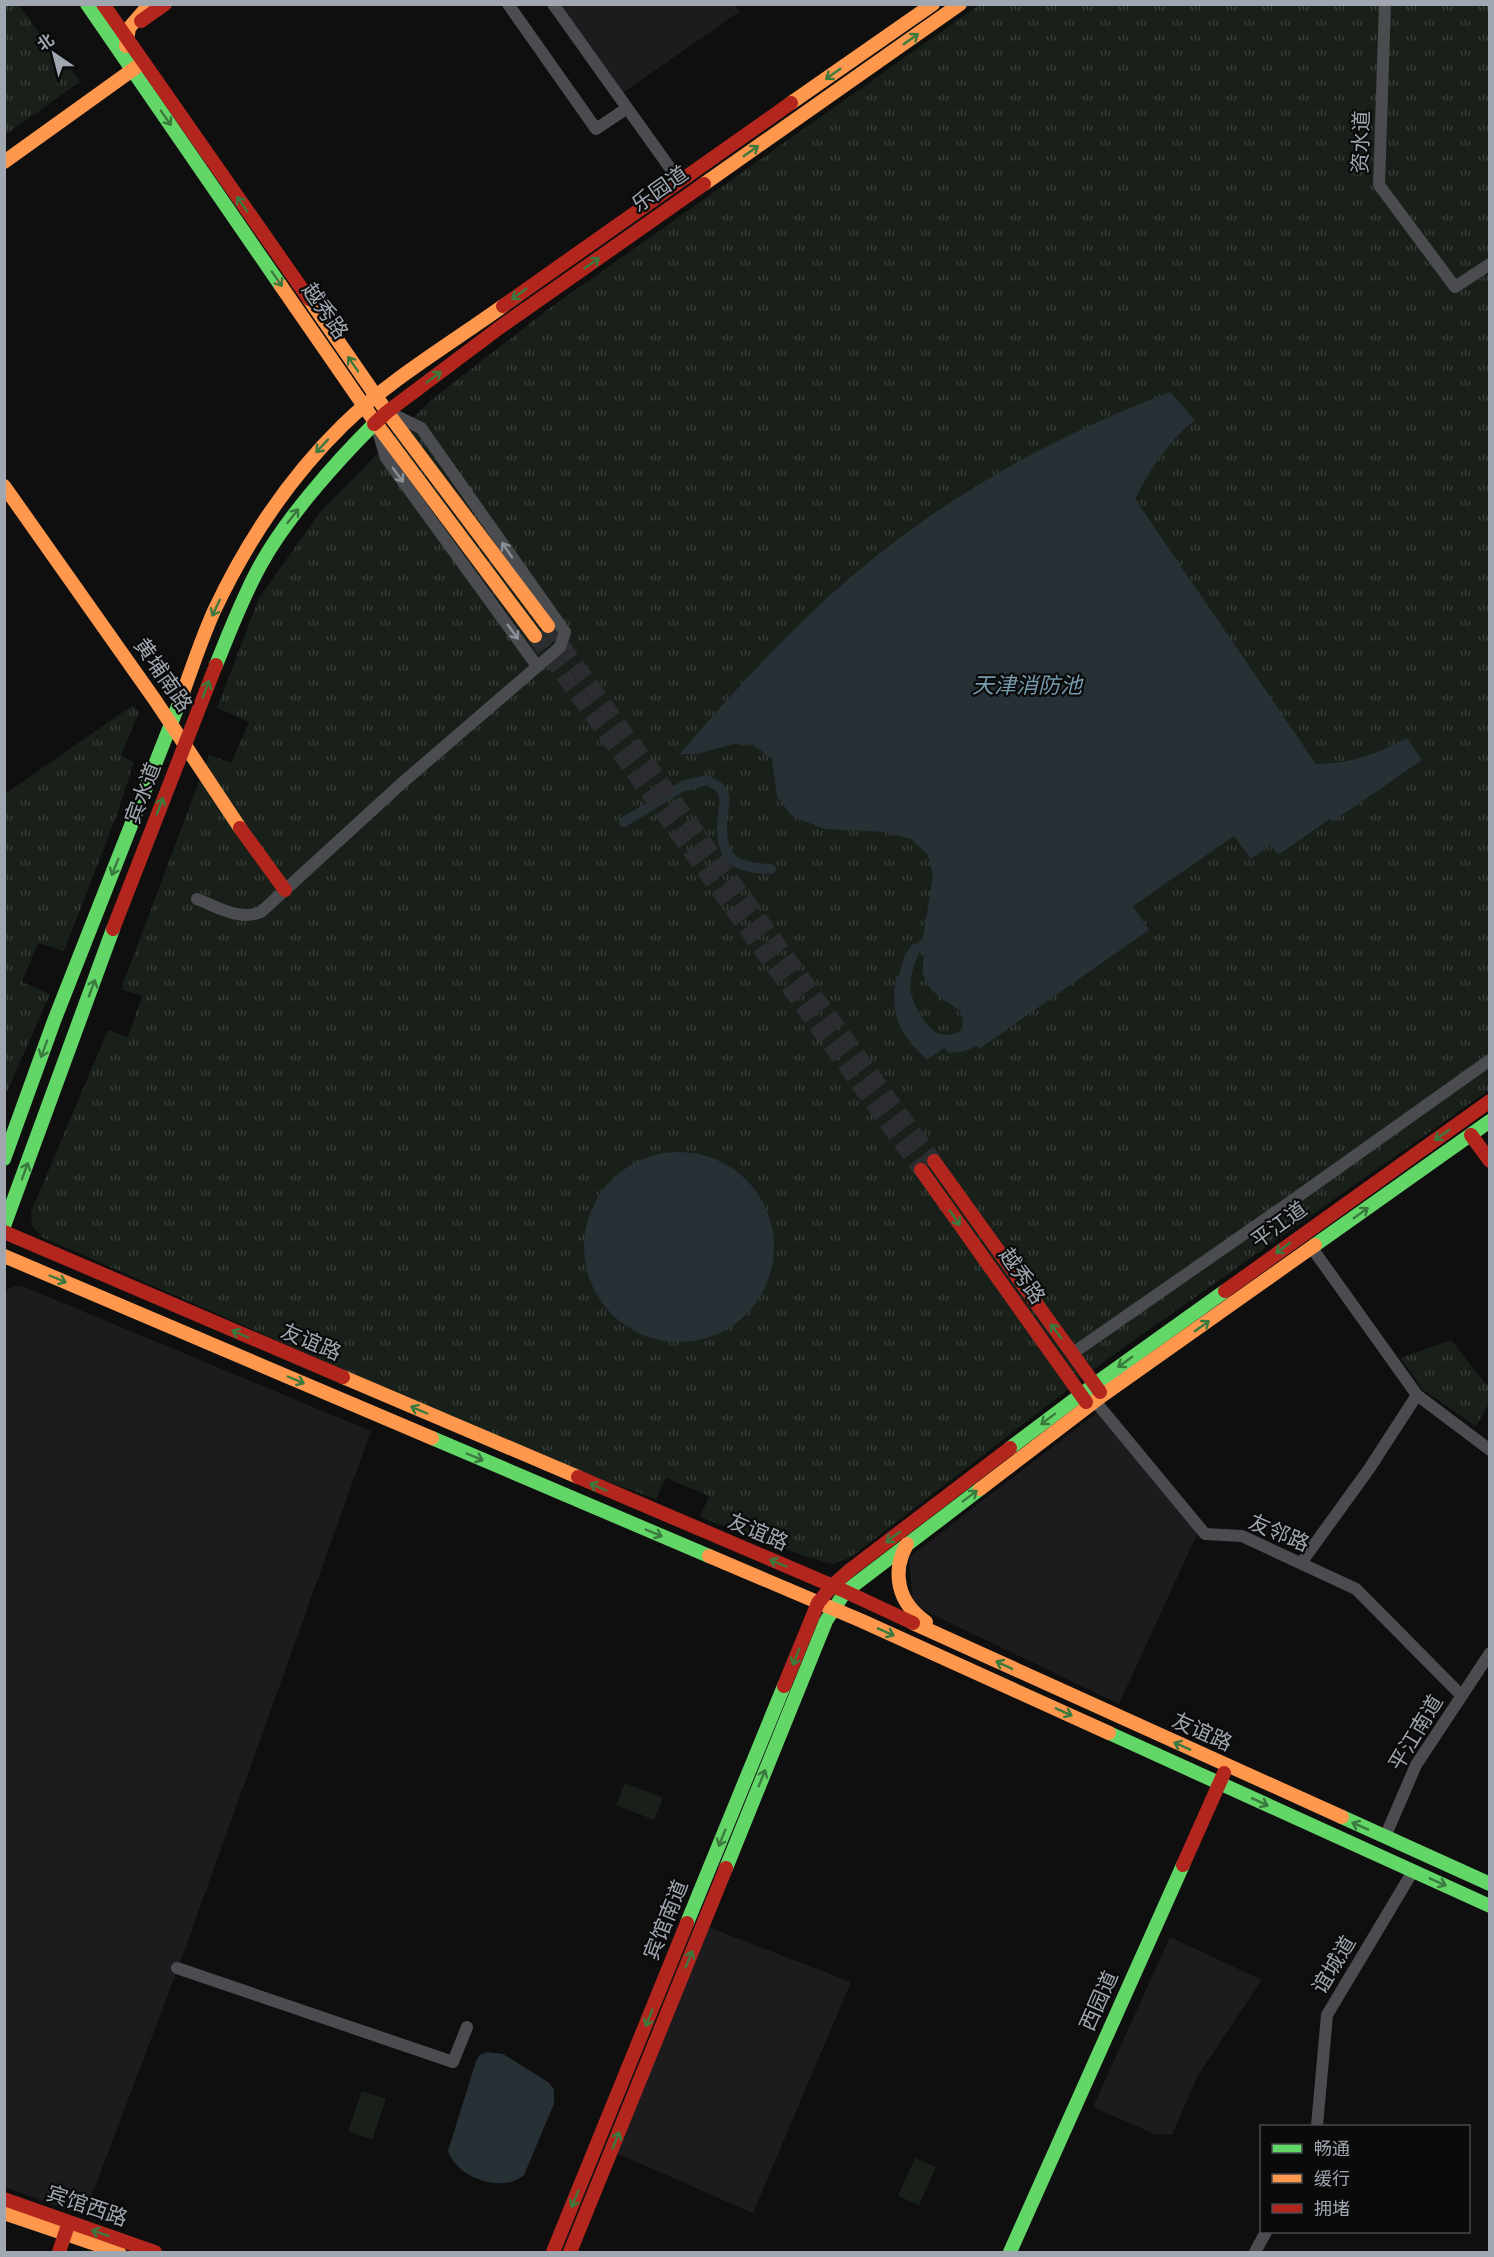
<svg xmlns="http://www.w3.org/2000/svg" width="1494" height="2257" font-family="Signika,'Noto Sans SC',sans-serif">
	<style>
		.built { fill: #1c1c1e }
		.park { fill: url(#park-tufts) }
		.pitch { fill: #19201a }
		.water { fill: #273034; fill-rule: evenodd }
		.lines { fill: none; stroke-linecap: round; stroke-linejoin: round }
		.canal { stroke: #273034; stroke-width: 10 }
		.secondary-tunnel { stroke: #2c2d30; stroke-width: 16; stroke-dasharray: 16 8; stroke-linecap: butt }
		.street { stroke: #4a4c4f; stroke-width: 12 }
		.fast { stroke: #63d668; stroke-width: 14 }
		.slow { stroke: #ff974d; stroke-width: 14 }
		.jam { stroke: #b3261e; stroke-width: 14 }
		.oneway { stroke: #3b7a3e }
		.oneway2 { stroke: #8a9098 }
		.labels { text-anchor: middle; stroke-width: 4.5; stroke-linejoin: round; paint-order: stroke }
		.street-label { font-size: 21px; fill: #a0a7b1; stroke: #0a0a0b }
		.water-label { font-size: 22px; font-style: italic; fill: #769aad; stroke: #0a0a0b }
	</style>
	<defs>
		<pattern id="park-tufts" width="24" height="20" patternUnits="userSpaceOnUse" patternTransform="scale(1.5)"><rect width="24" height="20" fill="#19201a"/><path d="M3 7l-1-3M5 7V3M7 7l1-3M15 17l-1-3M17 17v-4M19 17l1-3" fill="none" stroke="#373e39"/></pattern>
	</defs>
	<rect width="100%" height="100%" fill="#0f0f10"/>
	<g class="built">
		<polygon points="734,4 739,12 621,94 559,5"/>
		<polygon points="16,1286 22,1286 371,1431 181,1960 84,2216 5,2187 4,1291"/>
		<polygon points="1098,1412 1198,1532 1119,1704 913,1605 909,1557"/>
		<polygon points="708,1927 851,1982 753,2213 616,2153"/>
		<polygon points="1170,1937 1262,1980 1198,2075 1172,2135 1154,2134 1093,2107"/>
	</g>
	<g class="park">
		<polygon points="5,4 19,5 66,71 71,69 80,82 5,135"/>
		<polygon points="979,5 1489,5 1489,1090 1109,1358 851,1557 834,1564 807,1557 700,1517 709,1496 666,1478 656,1499 554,1462 42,1237 32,1226 31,1212 108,1030 128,1037 142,996 121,989 209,755 231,763 249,722 217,708 259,598 320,512 429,402 547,310"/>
		<polygon points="133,705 139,712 121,756 134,762 116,817 64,951 38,943 22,982 50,994 5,1096 5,794"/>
		<polygon points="1451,1340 1484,1382 1489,1386 1489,1403 1476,1426 1422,1389 1401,1358"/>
	</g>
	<g class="pitch">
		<polygon points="625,1783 663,1798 654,1820 616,1805"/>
		<polygon points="362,2091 386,2099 372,2140 348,2131"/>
		<polygon points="915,2158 936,2167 919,2205 898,2196"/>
	</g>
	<g class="water">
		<path d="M 1170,392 L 1195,420 C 1168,441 1151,469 1135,499 L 1316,764 C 1349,764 1378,754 1407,738 L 1422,760 L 1332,822 L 1330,819 L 1278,855 L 1271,845 L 1251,859 L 1234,836 L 1133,906 L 1149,930 L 979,1049 L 977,1046 L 965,1051 L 949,1053 L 944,1048 L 927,1060 C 899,1033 890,1016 896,977 L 899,976 L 904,957 L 912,944 L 918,943 L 923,937 L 933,876 L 928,855 L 911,839 L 886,832 L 824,829 L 792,816 L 777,797 L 772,759 L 753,745 L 734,744 L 697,754 L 680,754 C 719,708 759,663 803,621 C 907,518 1035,443 1170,392 ZM 920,952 L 924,954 C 924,960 922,967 923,973 C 929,1000 958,1002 962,1016 C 968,1035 947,1038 935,1032 C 926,1027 912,1002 911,993 C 909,981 914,961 920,952 Z"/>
		<circle cx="679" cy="1247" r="95"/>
		<path d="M 487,2052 L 503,2054 L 548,2082 L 554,2089 L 554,2104 L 524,2175 C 502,2194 457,2178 448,2151 L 476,2061 L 480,2055 Z"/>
	</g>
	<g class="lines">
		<path class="canal" d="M 624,822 L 685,785 L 707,780 C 714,784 722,787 724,796 C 726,804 722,815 722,824 C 721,861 736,868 771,869"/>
		<g class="secondary-tunnel">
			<polyline points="548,626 934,1161"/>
			<polyline points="535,636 921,1170"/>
		</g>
		<g class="street">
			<polyline points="508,4 596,129 626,109"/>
			<polyline points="553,4 680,182"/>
			<polyline points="1385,4 1379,185 1455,287 1490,264"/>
			<polyline points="378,431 386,458 537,666"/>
			<path d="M 197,899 C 218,907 239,921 261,912 L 402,783 L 560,647 L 565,632 L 421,428 L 390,413"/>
			<polyline points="1312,1248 1417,1395 1490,1450"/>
			<polyline points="1073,1353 1293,1200 1490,1060"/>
			<polyline points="1095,1401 1205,1534 1242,1536 1356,1589 1461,1695"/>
			<polyline points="1301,1563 1369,1469 1417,1395"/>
			<polyline points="1385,1837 1416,1765 1490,1653"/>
			<polyline points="177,1968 453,2062 467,2027"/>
			<polyline points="1317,2126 1327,2015 1413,1871"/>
			<polyline points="1255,2252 1266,2232"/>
		</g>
		<g class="fast">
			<polyline points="87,4 281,286"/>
			<path d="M 216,665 C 230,631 243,596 261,564 C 287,517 336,462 374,424"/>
			<polyline points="4,1159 54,1021 180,701"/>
			<polyline points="4,1226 113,929"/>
			<polyline points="1315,1245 1490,1121"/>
			<polyline points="432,1438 709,1556"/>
			<polyline points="1010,1448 1095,1384 1225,1291"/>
			<polyline points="1109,1733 1490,1906"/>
			<polyline points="1342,1817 1490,1884"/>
			<polyline points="726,1868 826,1621 845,1592 980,1489"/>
			<polyline points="687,1923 784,1686"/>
			<polyline points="1010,2252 1183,1865"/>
		</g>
		<g class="slow">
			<polyline points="126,46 129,28 148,6"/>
			<polyline points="791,103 933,4"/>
			<polyline points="4,162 142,63"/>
			<polyline points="704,184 960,4"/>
			<polyline points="281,286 375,422 535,636"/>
			<polyline points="309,299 387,412 548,626"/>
			<polyline points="4,486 155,700 240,828"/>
			<path d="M 180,701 C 191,671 201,640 214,611 C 246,543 289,478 343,425 C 389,380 450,344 503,306"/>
			<polyline points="4,1256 432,1438"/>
			<polyline points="343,1377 578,1477"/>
			<polyline points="980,1489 1103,1395 1315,1245"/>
			<path d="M 907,1544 C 891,1573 898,1603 926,1622"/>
			<polyline points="709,1556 862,1621 1109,1733"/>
			<polyline points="913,1623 1342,1817"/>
			<polyline points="4,2213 119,2252"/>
		</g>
		<g class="jam">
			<polyline points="103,4 309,299"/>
			<polyline points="141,21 165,4"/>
			<polyline points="503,306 791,103"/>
			<polyline points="374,424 387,412 499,328 704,184"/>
			<polyline points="240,828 285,890"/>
			<polyline points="113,929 216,665"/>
			<polyline points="1471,1135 1490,1161"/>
			<polyline points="934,1161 1100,1392"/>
			<polyline points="921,1170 1086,1402"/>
			<polyline points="4,1232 343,1377"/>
			<polyline points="1225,1291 1490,1101"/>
			<polyline points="578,1477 840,1589 913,1623"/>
			<polyline points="784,1686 818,1603 832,1586 850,1570 1010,1448"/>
			<polyline points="1183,1865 1224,1773"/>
			<polyline points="4,2199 155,2252"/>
			<polyline points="59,2252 68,2225"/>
			<polyline points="553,2252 687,1923"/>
			<polyline points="570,2252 726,1868"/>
		</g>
	</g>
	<defs><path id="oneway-shaft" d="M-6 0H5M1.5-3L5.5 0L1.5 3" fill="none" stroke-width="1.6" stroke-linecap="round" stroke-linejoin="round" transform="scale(1.5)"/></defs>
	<g class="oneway">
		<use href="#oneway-shaft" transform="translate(911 39) rotate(-35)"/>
		<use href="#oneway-shaft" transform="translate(833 74) rotate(145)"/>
		<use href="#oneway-shaft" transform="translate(166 118) rotate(55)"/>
		<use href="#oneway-shaft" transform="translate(751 151) rotate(-35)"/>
		<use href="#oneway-shaft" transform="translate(242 204) rotate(-125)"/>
		<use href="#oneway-shaft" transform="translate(592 263) rotate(-35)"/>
		<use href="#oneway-shaft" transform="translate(277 279) rotate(55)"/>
		<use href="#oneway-shaft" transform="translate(519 294) rotate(145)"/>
		<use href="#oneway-shaft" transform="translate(353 364) rotate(-125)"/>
		<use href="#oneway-shaft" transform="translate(434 377) rotate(-37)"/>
		<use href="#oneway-shaft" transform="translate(322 446) rotate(133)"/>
		<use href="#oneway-shaft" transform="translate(293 516) rotate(-52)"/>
		<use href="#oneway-shaft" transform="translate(216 608) rotate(115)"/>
		<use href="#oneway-shaft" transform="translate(206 689) rotate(-69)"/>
		<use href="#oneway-shaft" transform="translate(160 806) rotate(-69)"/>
		<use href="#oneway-shaft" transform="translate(115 867) rotate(112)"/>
		<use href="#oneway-shaft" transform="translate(92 988) rotate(-70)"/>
		<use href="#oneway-shaft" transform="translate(44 1049) rotate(110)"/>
		<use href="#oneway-shaft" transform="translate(1442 1135) rotate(145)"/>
		<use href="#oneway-shaft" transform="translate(25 1171) rotate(-70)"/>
		<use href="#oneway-shaft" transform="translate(1361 1213) rotate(-36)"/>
		<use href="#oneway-shaft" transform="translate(955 1218) rotate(55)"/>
		<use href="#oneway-shaft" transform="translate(1283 1248) rotate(144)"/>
		<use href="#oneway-shaft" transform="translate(58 1279) rotate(23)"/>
		<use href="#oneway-shaft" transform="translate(1202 1326) rotate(-35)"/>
		<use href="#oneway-shaft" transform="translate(1056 1331) rotate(-126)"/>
		<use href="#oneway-shaft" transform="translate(240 1334) rotate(-157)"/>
		<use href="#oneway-shaft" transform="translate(1125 1362) rotate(144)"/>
		<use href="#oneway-shaft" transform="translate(296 1380) rotate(23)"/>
		<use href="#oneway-shaft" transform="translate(419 1410) rotate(-157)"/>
		<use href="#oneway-shaft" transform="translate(1048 1419) rotate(143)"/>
		<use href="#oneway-shaft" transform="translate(475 1457) rotate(23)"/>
		<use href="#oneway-shaft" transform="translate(598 1487) rotate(-157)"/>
		<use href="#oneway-shaft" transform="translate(970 1496) rotate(-37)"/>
		<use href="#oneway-shaft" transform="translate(654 1533) rotate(23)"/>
		<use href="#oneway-shaft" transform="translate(893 1537) rotate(143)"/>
		<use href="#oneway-shaft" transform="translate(778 1563) rotate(-157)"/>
		<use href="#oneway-shaft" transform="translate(886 1632) rotate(24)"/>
		<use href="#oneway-shaft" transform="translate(796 1657) rotate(112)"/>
		<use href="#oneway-shaft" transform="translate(1004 1665) rotate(-155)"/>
		<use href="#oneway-shaft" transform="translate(1064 1712) rotate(24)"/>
		<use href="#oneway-shaft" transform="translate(1182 1746) rotate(-156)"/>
		<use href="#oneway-shaft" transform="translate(762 1778) rotate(-68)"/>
		<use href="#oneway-shaft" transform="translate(1260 1802) rotate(25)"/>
		<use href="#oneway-shaft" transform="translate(1360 1826) rotate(-156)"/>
		<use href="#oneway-shaft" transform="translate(722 1838) rotate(112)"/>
		<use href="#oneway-shaft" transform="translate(1438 1882) rotate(24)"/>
		<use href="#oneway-shaft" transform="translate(689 1959) rotate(-68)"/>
		<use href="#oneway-shaft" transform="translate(649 2018) rotate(112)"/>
		<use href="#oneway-shaft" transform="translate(616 2140) rotate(-68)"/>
		<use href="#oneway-shaft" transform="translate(575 2199) rotate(112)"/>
		<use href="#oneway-shaft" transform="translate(100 2233) rotate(-161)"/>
	</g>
	<g class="oneway2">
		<use href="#oneway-shaft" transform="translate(398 475) rotate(54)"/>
		<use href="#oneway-shaft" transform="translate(507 550) rotate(-125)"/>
		<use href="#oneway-shaft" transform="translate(513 632) rotate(54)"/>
	</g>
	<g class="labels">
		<g class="street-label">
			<text transform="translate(1361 142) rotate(-88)" y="7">资水道</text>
			<text transform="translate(660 189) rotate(-35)" y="7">乐园道</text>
			<text transform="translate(325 311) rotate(55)" y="7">越秀路</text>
			<text transform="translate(163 675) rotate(55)" y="7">黄埔南路</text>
			<text transform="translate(143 793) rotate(-69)" y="7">宾水道</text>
			<text transform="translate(1279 1225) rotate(-36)" y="7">平江道</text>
			<text transform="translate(1022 1276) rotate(55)" y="7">越秀路</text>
			<text transform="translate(311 1342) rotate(23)" y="7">友谊路</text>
			<text transform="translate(758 1532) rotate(23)" y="7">友谊路</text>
			<text transform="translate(1279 1533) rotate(23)" y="7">友邻路</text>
			<text transform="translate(1202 1732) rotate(24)" y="7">友谊路</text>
			<text transform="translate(1416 1733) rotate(-59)" y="7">平江南道</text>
			<text transform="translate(666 1920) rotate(-68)" y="7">宾馆南道</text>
			<text transform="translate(1334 1965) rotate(-59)" y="7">谊城道</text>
			<text transform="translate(1099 2001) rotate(-66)" y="7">西园道</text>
			<text transform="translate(87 2206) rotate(19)" y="7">宾馆西路</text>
		</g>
		<g class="water-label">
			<text x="1027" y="693">天津消防池</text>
		</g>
	</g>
	<rect width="1494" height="2257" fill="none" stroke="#a0a7b1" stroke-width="12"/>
	<rect x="1260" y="2125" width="210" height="108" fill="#0a0a0b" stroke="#46494d" stroke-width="1.5"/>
	<rect x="1272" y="2144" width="30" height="9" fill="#63d668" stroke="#46494d" stroke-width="1.5"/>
	<text x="1314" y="2155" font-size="18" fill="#a0a7b1">畅通</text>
	<rect x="1272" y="2174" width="30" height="9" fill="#ff974d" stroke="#46494d" stroke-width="1.5"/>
	<text x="1314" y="2185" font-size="18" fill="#a0a7b1">缓行</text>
	<rect x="1272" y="2204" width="30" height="9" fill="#b3261e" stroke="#46494d" stroke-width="1.5"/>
	<text x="1314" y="2215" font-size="18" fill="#a0a7b1">拥堵</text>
	<g transform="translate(54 54) rotate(325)" stroke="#0a0a0b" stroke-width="4.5" paint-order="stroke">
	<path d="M0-4.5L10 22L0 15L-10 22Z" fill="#a0a7b1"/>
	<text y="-9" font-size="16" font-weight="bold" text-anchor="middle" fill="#a0a7b1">北</text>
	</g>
</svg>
